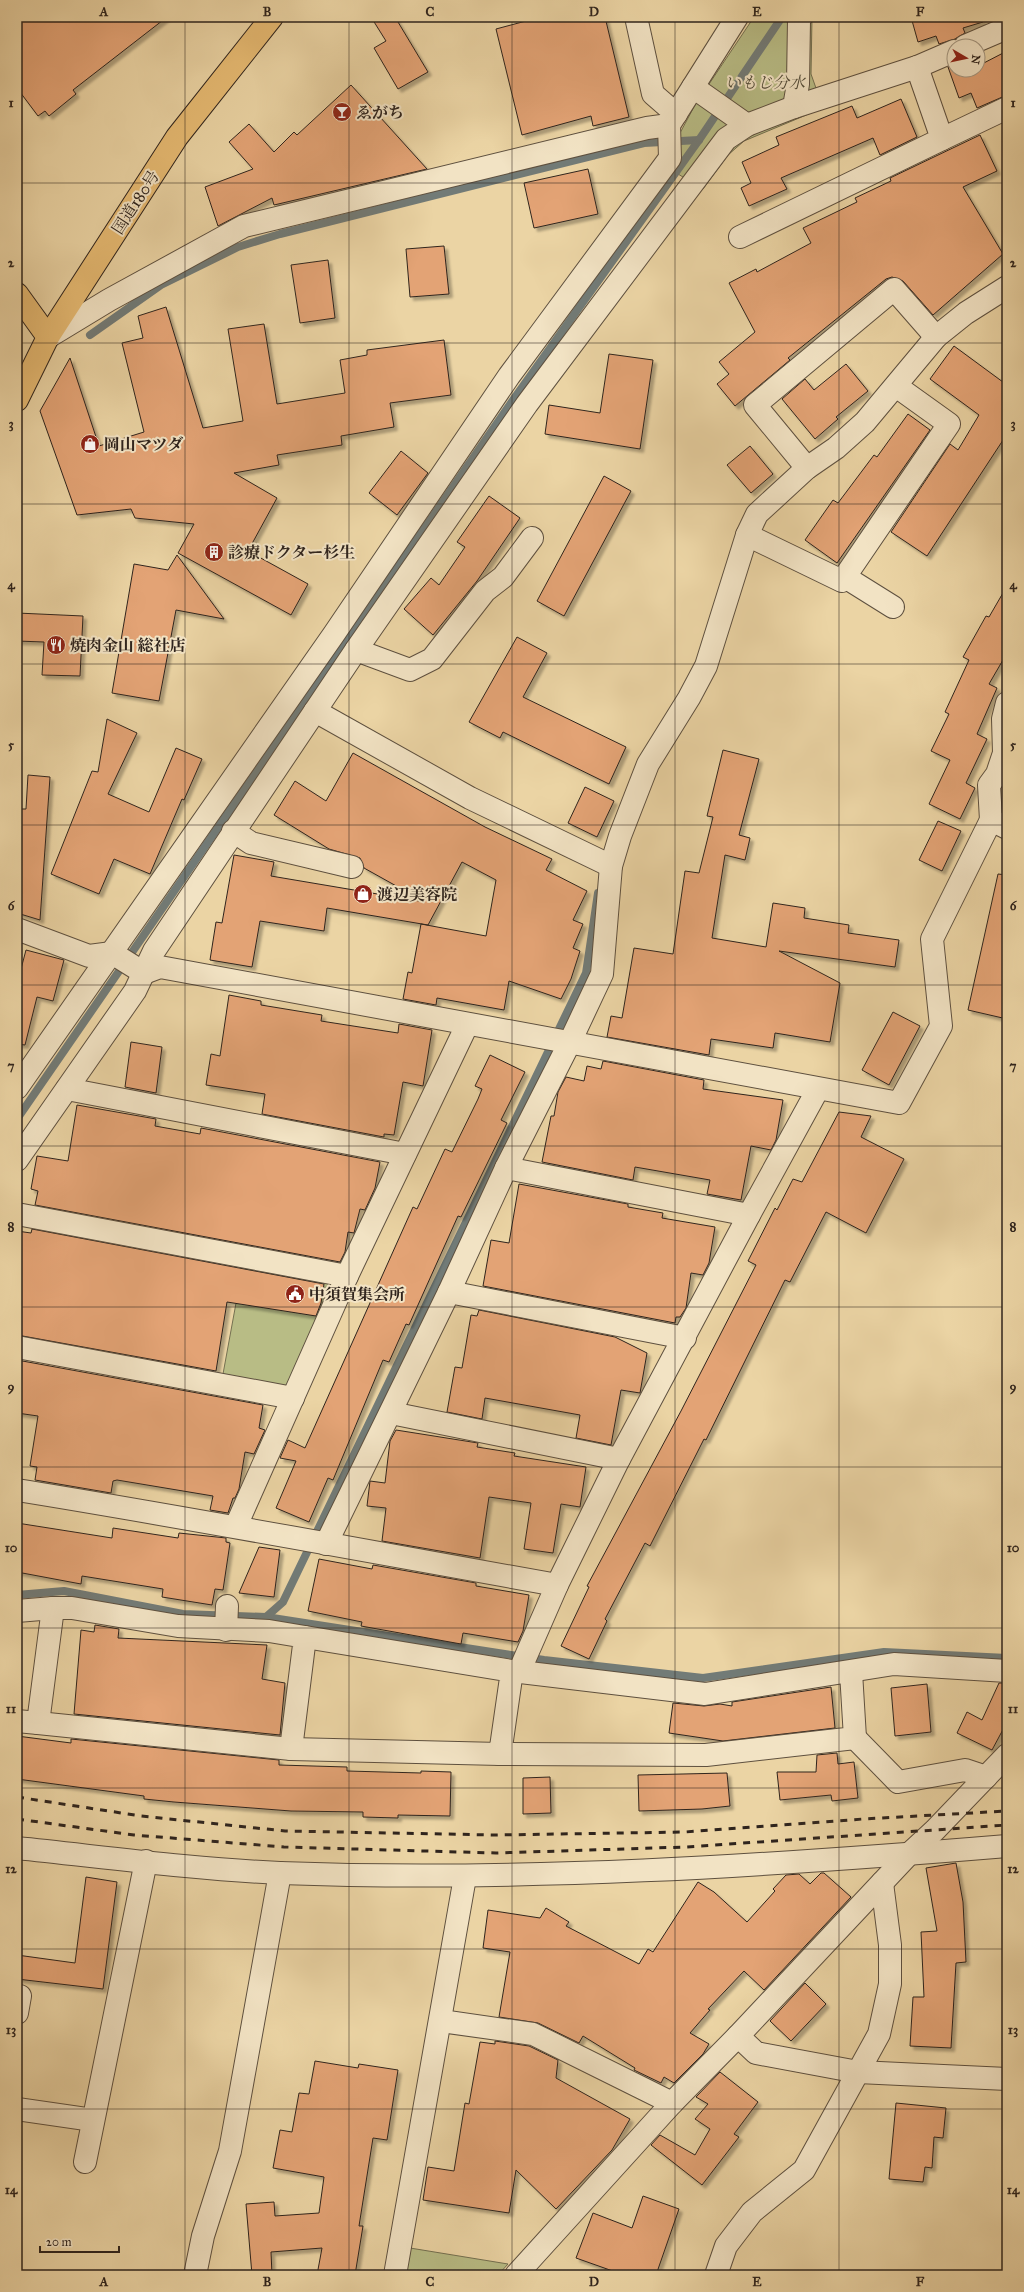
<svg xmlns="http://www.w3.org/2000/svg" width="1024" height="2292" font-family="'IM FELL Great Primer','Noto Serif JP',serif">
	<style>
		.green { fill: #b8bc85; stroke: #747051 }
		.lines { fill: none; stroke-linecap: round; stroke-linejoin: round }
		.stream { stroke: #727b77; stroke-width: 8 }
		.building { fill: #e3a374; stroke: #2f241d; filter: url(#shadow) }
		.minor-casing { stroke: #5e503f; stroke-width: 24 }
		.trunk-casing { stroke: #2f241d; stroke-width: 24 }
		.minor { stroke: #f2e3c4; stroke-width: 22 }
		.trunk { stroke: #e6ba72; stroke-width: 22 }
		.rail { stroke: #2f241d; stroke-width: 3; stroke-dasharray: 7 7; stroke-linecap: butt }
		.grid { fill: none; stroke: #2f241d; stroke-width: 1; stroke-opacity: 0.55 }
		.labels { text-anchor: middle; stroke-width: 4; stroke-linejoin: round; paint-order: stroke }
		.park-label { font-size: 16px; font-style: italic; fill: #514a37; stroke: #f2e3c4 }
		.poi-label { font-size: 16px; font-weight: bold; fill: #2f241d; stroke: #f2e3c4; text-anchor: start }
		.street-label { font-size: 16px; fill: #2f241d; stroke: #f2e3c4 }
		.neatline { fill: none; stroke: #2f241d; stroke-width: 1.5 }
		.grid-label { font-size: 13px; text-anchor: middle; font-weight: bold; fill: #2f241d }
	</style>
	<defs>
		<filter id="shadow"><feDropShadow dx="3.5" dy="3.5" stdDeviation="1" flood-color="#0004"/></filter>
	</defs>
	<rect width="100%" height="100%" fill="#ebd4a4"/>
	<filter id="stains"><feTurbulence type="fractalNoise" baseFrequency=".005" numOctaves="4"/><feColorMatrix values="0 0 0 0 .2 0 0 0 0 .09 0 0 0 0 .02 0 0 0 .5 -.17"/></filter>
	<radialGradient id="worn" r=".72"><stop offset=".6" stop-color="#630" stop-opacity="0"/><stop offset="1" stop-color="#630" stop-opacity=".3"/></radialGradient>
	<g class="green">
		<polygon points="754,17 812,17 811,74 823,108 744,141 728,155 703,189 673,171 680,133 695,105"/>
		<polygon points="243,1265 337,1280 290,1387 223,1374"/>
		<polygon points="410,2248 508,2264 498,2275 406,2275"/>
	</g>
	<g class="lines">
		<g class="stream">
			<polyline points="90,335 161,285 238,247 280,234 644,143 699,140"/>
			<polyline points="17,1119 513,400 699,140 782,17"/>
			<polyline points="17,1595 64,1591 183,1614 266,1617 544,1660 703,1678 884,1652 1007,1658"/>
			<polyline points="266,1617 283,1602 586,973 598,893"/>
		</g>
	</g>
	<g class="building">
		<polygon points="17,17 167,17 73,90 76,94 49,116 45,111 38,116 17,88"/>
		<polygon points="371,17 395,17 428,72 398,89 374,48 386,41"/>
		<polygon points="541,17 605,17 629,117 593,126 591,116 522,135 496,29"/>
		<polygon points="911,17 982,17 983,22 963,28 965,33 955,39 939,44 936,36 918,42"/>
		<polygon points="1007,51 1007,95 977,108 971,93 959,98 948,67 954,65 954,70 978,70 978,66"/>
		<polygon points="351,85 427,169 274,205 272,198 218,226 205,187 253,169 229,142 249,124 274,152 294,132 297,135"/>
		<polygon points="901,99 917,137 880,155 873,138 781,178 787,189 749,206 741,188 751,183 742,162 779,145 776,137 852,106 857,118"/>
		<polygon points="980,135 997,171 963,187 1003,254 933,315 903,281 892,277 886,279 788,358 790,360 735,406 717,384 729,374 719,362 755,332 729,283 756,269 757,272 811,243 803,228 857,202 855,198 891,181 890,178"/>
		<polygon points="588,169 598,214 534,228 524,183"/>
		<polygon points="444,246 449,294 410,297 406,249"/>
		<polygon points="328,260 335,318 300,323 291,265"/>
		<polygon points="166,307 203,428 243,421 228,329 264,324 277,404 345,393 340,360 367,355 367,350 444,340 451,395 390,403 394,427 341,436 342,445 277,455 279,465 234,473 277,498 248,551 308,584 291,615 178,553 194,524 135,518 131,509 77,515 40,411 70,358 99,446 144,432 122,343 143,338 138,316"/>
		<polygon points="954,346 1007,385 1007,434 927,556 891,532 950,444 958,450 979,415 930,379"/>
		<polygon points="609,354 653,360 640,449 545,434 549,405 600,413"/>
		<polygon points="846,364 868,391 836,417 838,419 815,439 782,399 805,379 814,390"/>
		<polygon points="908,414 930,430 837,563 805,540 833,500 838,503 874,455 877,457"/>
		<polygon points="750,446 773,474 751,493 727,465"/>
		<polygon points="401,451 428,473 397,515 369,493"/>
		<polygon points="604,476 631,491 564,616 537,601"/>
		<polygon points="489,496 520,518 477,581 433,635 404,609 431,578 439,585 465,547 457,542"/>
		<polygon points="177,555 224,619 176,610 159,701 112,693 134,564 168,570"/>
		<polygon points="1007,586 1007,653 989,684 997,688 977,734 987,739 966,783 975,788 960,819 929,804 950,760 931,751 949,714 945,712 969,660 963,657 986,616 989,617"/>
		<polygon points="17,613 83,616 80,676 42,675 44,642 17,641"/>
		<polygon points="517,637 547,653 523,697 626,747 609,784 503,732 500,738 469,722"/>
		<polygon points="107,719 137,733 108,794 149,812 176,748 202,759 184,800 182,799 150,874 114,859 99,894 51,874 92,771 98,772"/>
		<polygon points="723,750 759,759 739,835 750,838 745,860 725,855 712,938 766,947 773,903 805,908 804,918 849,925 848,933 899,940 895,967 779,951 840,983 830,1042 775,1033 773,1048 711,1039 709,1055 607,1037 611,1016 622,1018 634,948 673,954 685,871 699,873 713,817 707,816"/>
		<polygon points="353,753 485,827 552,859 546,870 587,891 573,920 583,924 573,948 580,951 571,979 561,999 509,981 504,1010 437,998 436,1005 403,999 408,972 412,973 421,924 486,936 496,880 462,862 428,925 327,908 324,931 260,921 252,967 210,960 216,922 222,923 234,855 274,862 271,876 425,902 364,868 360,858 329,849 274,815 295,781 326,801"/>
		<polygon points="28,775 50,777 40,920 17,913 17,809 26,809"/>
		<polygon points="585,787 614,801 597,837 568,823"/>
		<polygon points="938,821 961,831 942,871 919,860"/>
		<polygon points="998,874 1007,875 1007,1019 968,1010"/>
		<polygon points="26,950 64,960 53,1001 37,997 25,1045 17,1044 17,984"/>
		<polygon points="229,995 261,1001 261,1005 322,1015 321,1021 398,1033 399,1024 432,1030 423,1086 403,1082 394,1135 384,1134 384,1137 262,1114 265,1094 206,1085 211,1054 220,1056"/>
		<polygon points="893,1012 920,1026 889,1085 862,1070"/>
		<polygon points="131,1042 162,1047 156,1093 125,1087"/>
		<polygon points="490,1055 525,1072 501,1120 507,1123 461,1217 458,1216 409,1325 406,1324 389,1362 383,1360 333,1480 328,1478 309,1522 276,1508 296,1461 280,1458 288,1440 305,1448 413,1207 417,1209 445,1149 452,1152 478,1099 482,1089 475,1086"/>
		<polygon points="603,1061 704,1080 703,1089 783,1100 776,1140 771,1150 751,1146 741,1200 707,1194 710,1180 635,1167 633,1180 542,1162 551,1116 554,1116 558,1092 566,1077 584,1081 587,1066 601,1069"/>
		<polygon points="77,1105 156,1119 155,1126 200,1134 201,1128 380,1162 375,1188 365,1210 360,1209 354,1233 348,1232 345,1252 340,1262 35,1205 38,1191 31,1189 37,1156 68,1161"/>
		<polygon points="839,1112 871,1116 861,1137 904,1159 866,1233 826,1212 790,1282 785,1280 706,1440 704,1439 650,1546 645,1543 605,1619 607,1621 589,1659 561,1646 589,1587 587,1586 681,1411 756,1265 748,1261 775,1208 777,1210 793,1179 802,1182"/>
		<polygon points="519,1184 628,1204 628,1207 663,1213 662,1218 715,1227 709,1263 703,1275 691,1273 686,1308 680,1317 676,1317 675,1323 483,1286 491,1240 509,1243"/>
		<polygon points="32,1229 324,1284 321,1303 316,1316 227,1302 216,1371 17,1335 17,1231 31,1233"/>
		<polygon points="479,1310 615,1337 647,1353 640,1393 621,1390 611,1445 576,1438 580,1415 485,1398 482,1419 447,1412 455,1367 462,1368 471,1315 477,1316"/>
		<polygon points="17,1360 263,1405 259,1428 265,1430 254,1454 245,1452 239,1489 235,1498 233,1498 228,1513 210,1510 213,1496 117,1480 113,1481 111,1493 35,1480 37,1467 30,1466 38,1416 17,1413"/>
		<polygon points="396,1430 478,1443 477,1447 515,1453 514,1456 586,1467 580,1507 561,1504 553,1553 524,1549 531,1503 489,1497 480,1558 382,1541 386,1508 367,1506 370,1481 385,1483 390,1441"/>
		<polygon points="17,1523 112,1538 113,1528 178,1538 179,1533 226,1538 226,1542 230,1543 223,1590 215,1589 212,1605 162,1597 163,1589 82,1576 81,1584 17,1572"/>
		<polygon points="259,1547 280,1550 274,1597 239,1593"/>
		<polygon points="319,1559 372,1569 373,1565 476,1583 476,1586 529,1595 523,1631 518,1642 463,1633 461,1644 361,1626 362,1622 308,1611"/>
		<polygon points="95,1625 119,1629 118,1638 267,1645 262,1679 285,1683 280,1735 74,1714 81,1630 94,1632"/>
		<polygon points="999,1683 1007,1683 1007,1722 992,1750 957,1733 967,1712 982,1720"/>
		<polygon points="927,1684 931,1732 895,1736 891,1688"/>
		<polygon points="831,1687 835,1728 723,1741 669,1733 673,1703 704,1706 720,1704 732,1706 732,1702"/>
		<polygon points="17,1736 71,1743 71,1739 279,1760 279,1765 347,1767 347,1771 421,1773 421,1771 451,1772 450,1816 398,1815 398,1818 363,1817 363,1812 291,1811 174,1802 144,1799 144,1796 17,1779"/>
		<polygon points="837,1753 838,1764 854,1762 858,1798 832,1801 831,1795 780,1800 777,1772 816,1772 817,1755"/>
		<polygon points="727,1773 730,1806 702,1809 639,1811 638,1775"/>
		<polygon points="550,1777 551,1813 523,1814 523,1778"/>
		<polygon points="956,1863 963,1902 966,1962 956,1963 951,2048 910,2046 913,1997 924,1997 921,1932 937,1931 926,1868"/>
		<polygon points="821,1873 824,1873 851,1897 764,1990 744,1971 708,2009 710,2010 690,2033 709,2044 703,2054 674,2083 664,2077 661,2083 634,2070 635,2068 583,2036 579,2043 538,2023 499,2017 510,1952 483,1948 488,1910 540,1918 546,1908 569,1922 566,1926 639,1964 648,1949 653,1952 698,1882 714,1892 747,1922 775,1891 773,1889 786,1875 799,1874 810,1884"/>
		<polygon points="86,1877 117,1882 103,1989 17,1979 17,1955 75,1963"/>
		<polygon points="805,1983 826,2004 791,2041 770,2021"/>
		<polygon points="495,2041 529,2046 558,2060 556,2078 630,2119 612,2150 556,2209 516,2170 509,2213 423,2200 428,2167 454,2171 465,2103 469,2104 480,2042 495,2044"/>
		<polygon points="315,2061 358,2068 359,2064 398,2070 387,2140 373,2138 359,2226 363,2226 355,2275 317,2275 322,2248 271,2252 272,2275 252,2275 246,2204 274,2202 275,2216 319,2213 324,2177 273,2168 280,2130 292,2132 299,2093 309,2094"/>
		<polygon points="720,2072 758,2102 734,2134 739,2137 702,2185 651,2145 660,2135 695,2155 710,2129 695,2119 708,2104 696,2097"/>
		<polygon points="896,2103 946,2108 943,2138 934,2137 932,2168 925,2167 923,2182 889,2179"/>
		<polygon points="643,2196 679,2209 656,2275 624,2275 576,2258 593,2213 632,2228"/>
	</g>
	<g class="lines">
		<defs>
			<g id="minor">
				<polyline points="636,17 653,94 676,114"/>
				<polyline points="965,46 1007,28"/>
				<polyline points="693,87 747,125"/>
				<polyline points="794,107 917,67 954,51"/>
				<polyline points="942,139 1007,108"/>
				<polyline points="740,237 942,139 917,67"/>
				<polyline points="48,337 109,300 244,226 647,128 669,125"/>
				<polyline points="807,468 755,405 894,289 936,337"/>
				<polyline points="747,535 842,581 949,424 896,386"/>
				<polyline points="845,577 893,607"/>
				<polyline points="356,650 410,670 432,659 485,591 503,577 532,538"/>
				<polyline points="315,711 470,798 611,866"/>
				<polyline points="991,820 989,785 997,774 1004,753 1003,719 1007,703"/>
				<polyline points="233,831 251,843 352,867"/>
				<polyline points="17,929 89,956 112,953 144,973"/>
				<polyline points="144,973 160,967 899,1103 941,1026 932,939 991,820 1007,828"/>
				<polyline points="17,1088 334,634 509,376 670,158 669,125 737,17"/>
				<polyline points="67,1089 405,1154"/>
				<polyline points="17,1160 135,991 154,951 356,650 527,404 726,139 747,125 794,107 798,84 799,20 801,17"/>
				<polyline points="506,1168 749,1215"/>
				<polyline points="17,1214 347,1276"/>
				<polyline points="449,1292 685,1338"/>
				<polyline points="17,1347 293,1398"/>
				<polyline points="391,1413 619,1459"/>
				<path d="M 17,1490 C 197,1519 377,1553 557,1585"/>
				<polyline points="236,1526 347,1276 467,1025"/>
				<polyline points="326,1544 449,1292 506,1168 570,1042 602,974 611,866 620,836 648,764 689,698 706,666 747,535 757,514 807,468 836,448 865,422 936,337 966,313 1007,287"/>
				<polyline points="17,1611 53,1608 38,1723 17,1721"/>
				<polyline points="226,1630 227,1606"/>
				<polyline points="512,1671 705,1694 894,1664 1007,1671"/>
				<polyline points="519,1672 557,1585 619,1459 749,1215 818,1089"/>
				<polyline points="38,1723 291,1749 305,1637 269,1631 178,1626 72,1608 53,1608"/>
				<polyline points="855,1738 898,1782 965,1770 986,1777"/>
				<polyline points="291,1749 500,1754 512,1671 305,1637"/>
				<polyline points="500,1754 706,1755 855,1738 851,1672"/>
				<path d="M 17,1848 C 104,1857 192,1869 280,1873 C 522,1882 765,1866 1007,1846"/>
				<polyline points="17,2013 20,1996"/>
				<polyline points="441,2021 533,2034 672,2103"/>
				<polyline points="738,2036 756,2053 858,2072 1007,2079"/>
				<polyline points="17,2109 93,2120"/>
				<polyline points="85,2162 146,1861"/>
				<polyline points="195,2275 203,2236 230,2151 280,1873"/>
				<polyline points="395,2275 465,1877"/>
				<polyline points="516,2275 672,2103 738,2036 909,1854 935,1830 1007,1755"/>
				<polyline points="716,2275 726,2246 752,2212 804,2170 879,2034 890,1984 890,1945 882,1883"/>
			</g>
			<g id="trunk">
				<polyline points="17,294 48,337"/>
				<polyline points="17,400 48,337 177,137 272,17"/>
			</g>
		</defs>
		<use href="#minor" class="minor-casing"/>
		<use href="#trunk" class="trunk-casing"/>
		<use href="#minor" class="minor"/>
		<use href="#trunk" class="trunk"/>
		<g class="rail">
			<polyline points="17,1797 141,1816 285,1831 496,1835 685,1832 863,1819 1007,1811"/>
			<polyline points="17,1819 134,1835 284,1847 496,1853 686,1847 1007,1825"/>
		</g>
	</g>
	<path class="grid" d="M 185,17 L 185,2275M 349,17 L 349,2275M 512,17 L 512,2275M 675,17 L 675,2275M 839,17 L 839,2275M 17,183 L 1007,183M 17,343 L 1007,343M 17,504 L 1007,504M 17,664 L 1007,664M 17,825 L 1007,825M 17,985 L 1007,985M 17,1146 L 1007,1146M 17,1307 L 1007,1307M 17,1467 L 1007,1467M 17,1628 L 1007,1628M 17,1788 L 1007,1788M 17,1949 L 1007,1949M 17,2109 L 1007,2109"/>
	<defs>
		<symbol id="bar-disc" viewBox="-11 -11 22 22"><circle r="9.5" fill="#8f2418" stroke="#f2e3c4"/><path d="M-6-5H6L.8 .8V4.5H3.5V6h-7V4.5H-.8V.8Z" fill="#fff"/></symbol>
		<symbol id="shop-disc" viewBox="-11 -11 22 22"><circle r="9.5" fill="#8f2418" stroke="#f2e3c4"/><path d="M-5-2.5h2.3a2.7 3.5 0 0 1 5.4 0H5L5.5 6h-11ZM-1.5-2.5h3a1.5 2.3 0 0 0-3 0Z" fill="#fff"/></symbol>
		<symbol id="building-disc" viewBox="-11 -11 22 22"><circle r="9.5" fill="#8f2418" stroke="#f2e3c4"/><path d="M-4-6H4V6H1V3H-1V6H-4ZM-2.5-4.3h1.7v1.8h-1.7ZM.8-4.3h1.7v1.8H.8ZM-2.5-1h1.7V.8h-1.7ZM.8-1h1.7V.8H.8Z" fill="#fff"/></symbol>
		<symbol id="restaurant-disc" viewBox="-11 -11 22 22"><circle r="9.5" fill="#8f2418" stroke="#f2e3c4"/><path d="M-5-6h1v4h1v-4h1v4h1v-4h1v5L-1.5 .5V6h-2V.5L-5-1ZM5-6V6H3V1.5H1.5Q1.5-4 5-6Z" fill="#fff"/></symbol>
		<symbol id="civic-disc" viewBox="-11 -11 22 22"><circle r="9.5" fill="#8f2418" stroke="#f2e3c4"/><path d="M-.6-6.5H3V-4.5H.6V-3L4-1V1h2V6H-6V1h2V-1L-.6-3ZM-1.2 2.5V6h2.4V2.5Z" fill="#fff"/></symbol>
	</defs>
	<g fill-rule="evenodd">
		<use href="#bar-disc" x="331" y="101" width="22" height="22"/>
		<use href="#shop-disc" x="79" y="433" width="22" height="22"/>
		<use href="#building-disc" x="203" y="541" width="22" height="22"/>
		<use href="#restaurant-disc" x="45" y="634" width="22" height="22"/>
		<use href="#shop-disc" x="352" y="883" width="22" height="22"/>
		<use href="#civic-disc" x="284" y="1283" width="22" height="22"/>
	</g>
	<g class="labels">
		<g class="park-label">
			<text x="765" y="88">いもじ分水</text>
		</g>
		<g class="poi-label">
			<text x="356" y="118">ゑがち</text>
			<text x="104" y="450">岡山マツダ</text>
			<text x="228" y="558">診療ドクター杉生</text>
			<text x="70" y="651">焼肉金山 総社店</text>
			<text x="377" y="900">渡辺美容院</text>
			<text x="309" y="1300">中須賀集会所</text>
		</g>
		<g class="street-label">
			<text transform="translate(135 202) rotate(-57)" y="6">国道180号</text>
		</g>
	</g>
	<rect width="1024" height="2292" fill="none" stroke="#ebd4a4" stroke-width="44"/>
	<g transform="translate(966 58) rotate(99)"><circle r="19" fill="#f2e3c4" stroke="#a49781"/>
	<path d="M0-3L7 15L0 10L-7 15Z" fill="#8f2418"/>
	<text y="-6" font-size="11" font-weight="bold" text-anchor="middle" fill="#2f241d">N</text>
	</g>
	<path d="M40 2246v6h79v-6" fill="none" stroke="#2f241d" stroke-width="2"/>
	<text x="46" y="2246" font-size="12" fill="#2f241d" stroke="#f2e3c4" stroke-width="3" paint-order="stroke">20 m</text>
	<rect x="22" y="22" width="980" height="2248" class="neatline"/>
	<g class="grid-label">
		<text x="104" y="16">A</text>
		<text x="267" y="16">B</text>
		<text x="430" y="16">C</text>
		<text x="594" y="16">D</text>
		<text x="757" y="16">E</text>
		<text x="920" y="16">F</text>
		<text x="11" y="107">1</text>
		<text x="1013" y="107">1</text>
		<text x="11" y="267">2</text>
		<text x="1013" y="267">2</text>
		<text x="11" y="428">3</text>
		<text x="1013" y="428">3</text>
		<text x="11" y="589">4</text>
		<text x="1013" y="589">4</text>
		<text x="11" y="749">5</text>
		<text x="1013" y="749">5</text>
		<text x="11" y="910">6</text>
		<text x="1013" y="910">6</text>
		<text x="11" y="1070">7</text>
		<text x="1013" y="1070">7</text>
		<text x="11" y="1231">8</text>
		<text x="1013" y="1231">8</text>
		<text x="11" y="1391">9</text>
		<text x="1013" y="1391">9</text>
		<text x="11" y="1552">10</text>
		<text x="1013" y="1552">10</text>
		<text x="11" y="1713">11</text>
		<text x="1013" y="1713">11</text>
		<text x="11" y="1873">12</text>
		<text x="1013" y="1873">12</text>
		<text x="11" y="2034">13</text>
		<text x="1013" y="2034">13</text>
		<text x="11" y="2194">14</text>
		<text x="1013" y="2194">14</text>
		<text x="104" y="2286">A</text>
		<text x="267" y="2286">B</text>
		<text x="430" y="2286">C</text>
		<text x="594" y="2286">D</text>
		<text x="757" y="2286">E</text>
		<text x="920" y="2286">F</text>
	</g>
	<rect width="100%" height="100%" filter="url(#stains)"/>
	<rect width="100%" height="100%" fill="url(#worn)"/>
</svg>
